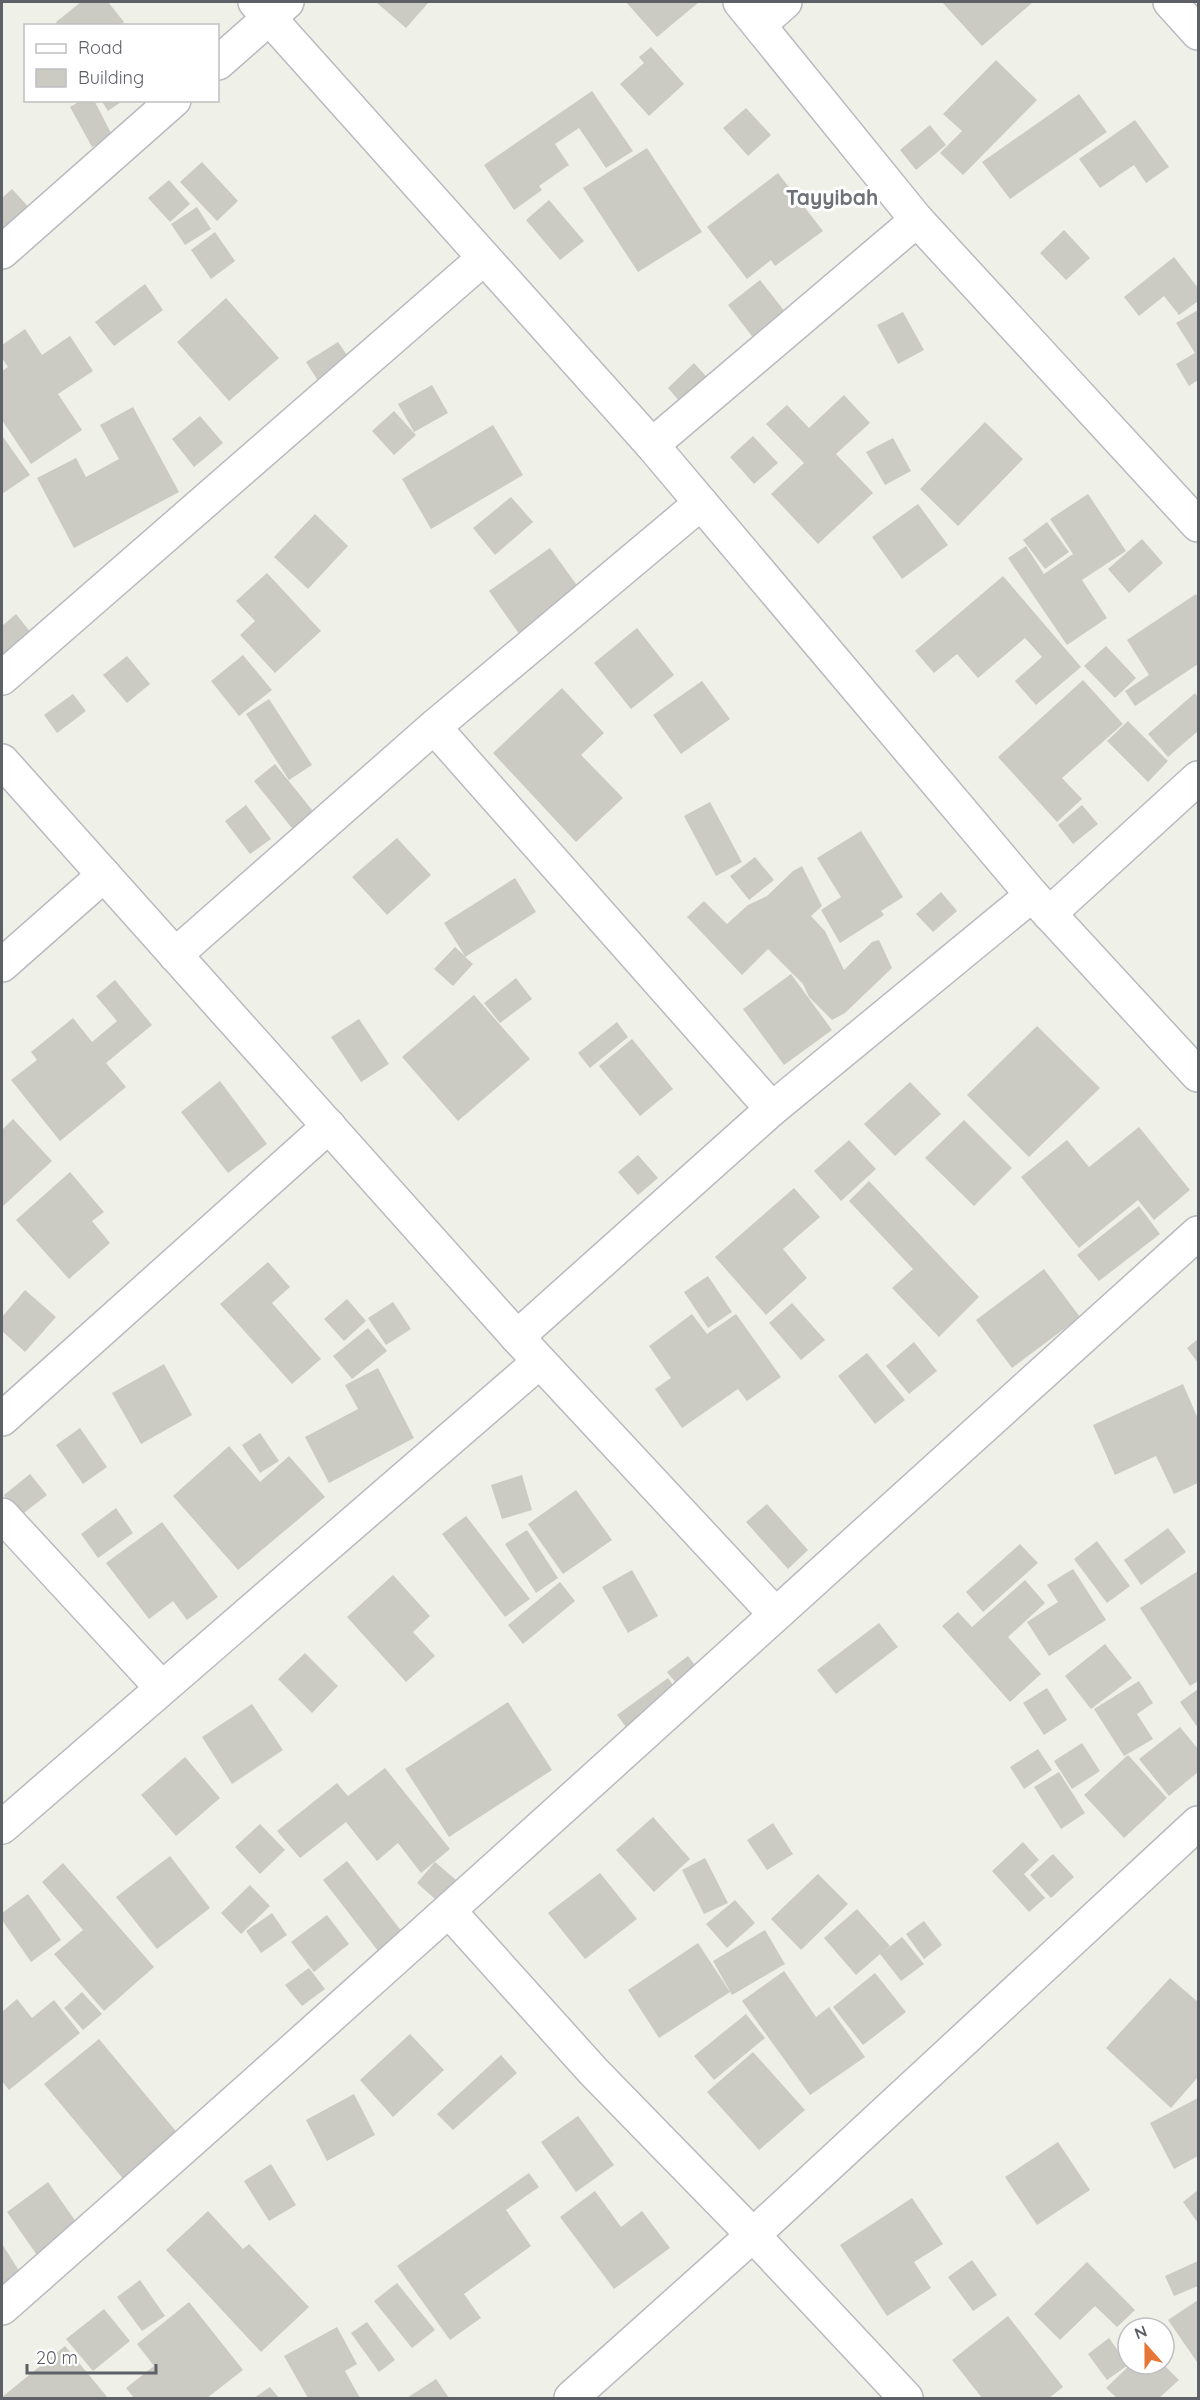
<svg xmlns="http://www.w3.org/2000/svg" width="1200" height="2400" font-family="Quicksand,sans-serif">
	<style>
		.building { fill: #cbcbc3 }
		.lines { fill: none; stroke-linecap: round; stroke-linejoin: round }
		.minor-casing { stroke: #b9bac0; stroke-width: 36 }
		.minor { stroke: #fff; stroke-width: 33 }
		.labels { text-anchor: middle; stroke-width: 6; stroke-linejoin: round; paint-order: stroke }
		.quarter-label { font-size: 21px; font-weight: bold; fill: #6f7179; stroke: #fff }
	</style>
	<rect width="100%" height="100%" fill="#eff0e7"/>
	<g class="building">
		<polygon points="81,2 108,2 124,22 119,26 58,26 56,22"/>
		<polygon points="376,2 429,2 406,28"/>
		<polygon points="626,2 699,2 657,37"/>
		<polygon points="942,2 1033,2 982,46"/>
		<polygon points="651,47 684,84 649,116 620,84 644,63 639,57"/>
		<polygon points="996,60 1037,100 963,175 940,153 962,131 943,114"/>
		<polygon points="592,91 633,151 606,168 579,128 555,144 569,165 539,186 542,190 514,210 484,165"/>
		<polygon points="1079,94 1107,132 1010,199 982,162"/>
		<polygon points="82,100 94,100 113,137 92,147 70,107"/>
		<polygon points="101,100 124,100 108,111"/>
		<polygon points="746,108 771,135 748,156 723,128"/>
		<polygon points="1135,120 1169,167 1146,183 1134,165 1100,188 1079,159"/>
		<polygon points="930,125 946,145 916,170 900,150"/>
		<polygon points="647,148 702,232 638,272 583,188"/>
		<polygon points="202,162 238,201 217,221 180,182"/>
		<polygon points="778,173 823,231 775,266 771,260 747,279 707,227"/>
		<polygon points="169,180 190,204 170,222 148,198"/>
		<polygon points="12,189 36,215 11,236 2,226 2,198"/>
		<polygon points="549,200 584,241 560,260 526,220"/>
		<polygon points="197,207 211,229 185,245 171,224"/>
		<polygon points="1064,230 1090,258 1066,280 1040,253"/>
		<polygon points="215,232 235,261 211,279 191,250"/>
		<polygon points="1174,257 1198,288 1198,301 1179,315 1164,296 1139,316 1124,297"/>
		<polygon points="760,280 793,322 761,348 728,305"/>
		<polygon points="145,284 163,310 114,346 95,322"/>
		<polygon points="226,298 279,358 229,401 177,342"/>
		<polygon points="1198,310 1198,380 1189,386 1176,364 1195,353 1176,323"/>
		<polygon points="903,312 924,350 898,364 877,325"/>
		<polygon points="25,329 42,355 70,336 93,371 58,394 82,430 31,464 2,420 2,371 8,367 2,358 2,345"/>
		<polygon points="338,342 354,365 322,387 306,362"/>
		<polygon points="694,363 713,384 686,409 668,388"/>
		<polygon points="432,385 448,413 414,432 398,404"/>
		<polygon points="844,395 870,423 836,454 873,493 818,544 771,494 804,463 766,424 787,405 809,428"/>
		<polygon points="133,407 179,492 74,548 37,478 76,458 86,477 119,459 100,425"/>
		<polygon points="394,411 416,435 394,455 372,431"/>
		<polygon points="200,416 223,443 194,467 172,439"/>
		<polygon points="985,422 1023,459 958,526 920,489"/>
		<polygon points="493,425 523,475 431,529 402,479"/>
		<polygon points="753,436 778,463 754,484 730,457"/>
		<polygon points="3,437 30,475 2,494 2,438"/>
		<polygon points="893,438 911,471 885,485 866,452"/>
		<polygon points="1088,494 1126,551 1082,580 1107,618 1067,645 1008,558 1026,546 1044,574 1073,554 1050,519"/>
		<polygon points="511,497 533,522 495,555 473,528"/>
		<polygon points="918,504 948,545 902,579 872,537"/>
		<polygon points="315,514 348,546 308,589 274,557"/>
		<polygon points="1047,522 1069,552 1045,569 1023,540"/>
		<polygon points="1142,539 1163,563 1129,593 1108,569"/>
		<polygon points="550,548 584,595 522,638 489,591"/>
		<polygon points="267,573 321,631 275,673 240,635 255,621 236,601"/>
		<polygon points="1003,576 1081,667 1036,705 1015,681 1042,657 1025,638 978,678 957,654 934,673 915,651"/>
		<polygon points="1196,594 1198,598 1198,664 1135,706 1125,691 1149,675 1127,640"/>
		<polygon points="16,614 39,643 2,664 2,626"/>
		<polygon points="637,628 674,675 631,709 594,663"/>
		<polygon points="1106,646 1136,678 1115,698 1084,666"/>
		<polygon points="243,655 272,690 239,716 211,681"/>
		<polygon points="127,656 150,684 127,703 103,675"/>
		<polygon points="1083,680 1123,724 1062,778 1082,799 1057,822 998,757"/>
		<polygon points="702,681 730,719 681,754 653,715"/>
		<polygon points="562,688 604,733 581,755 623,798 576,842 493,753"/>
		<polygon points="1195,693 1198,698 1198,731 1168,757 1148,734"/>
		<polygon points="73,694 86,711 57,733 44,715"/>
		<polygon points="269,699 312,765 289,780 246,714"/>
		<polygon points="1128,721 1168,761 1148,782 1107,741"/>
		<polygon points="275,764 321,821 300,838 254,781"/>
		<polygon points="710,802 742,862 716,876 684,816"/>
		<polygon points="246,805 271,839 250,854 225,821"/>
		<polygon points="1082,805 1098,824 1073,844 1058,825"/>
		<polygon points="861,831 903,897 881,911 884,915 840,943 821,910 841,897 817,858"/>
		<polygon points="397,838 431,875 387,915 352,877"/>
		<polygon points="755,857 774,880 749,900 730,876"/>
		<polygon points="802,866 822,906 811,916 825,931 844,970 872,942 879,940 892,968 845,1013 832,1020 809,997 803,984 768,949 742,975 687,917 704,901 727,924 748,905 767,896 793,871"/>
		<polygon points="515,878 536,912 465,957 473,964 453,986 434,969 455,947 465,956 444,923"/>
		<polygon points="941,892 957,911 933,932 916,914"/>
		<polygon points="791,974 832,1030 784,1065 743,1009"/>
		<polygon points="516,978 532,999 500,1023 484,1003"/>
		<polygon points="115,980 152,1025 106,1063 126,1087 60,1141 11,1080 37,1060 31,1052 73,1018 92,1042 117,1021 96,996"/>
		<polygon points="474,995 530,1059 458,1121 402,1057"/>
		<polygon points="359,1019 389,1064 361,1082 331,1037"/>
		<polygon points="617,1022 628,1037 590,1068 578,1053"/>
		<polygon points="1037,1026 1100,1088 1029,1157 967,1095"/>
		<polygon points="632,1039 673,1089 640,1116 599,1066"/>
		<polygon points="220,1081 267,1144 228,1173 181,1112"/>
		<polygon points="910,1082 941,1114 895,1156 864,1124"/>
		<polygon points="13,1119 52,1161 2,1207 2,1130"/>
		<polygon points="964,1120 1012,1168 974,1206 925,1158"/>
		<polygon points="1139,1127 1190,1190 1154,1220 1138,1200 1079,1248 1021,1177 1067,1140 1089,1167"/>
		<polygon points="849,1140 876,1169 841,1201 814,1171"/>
		<polygon points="638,1155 658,1178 638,1195 618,1172"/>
		<polygon points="70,1172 104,1212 92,1221 110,1243 69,1279 16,1220"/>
		<polygon points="869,1181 979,1297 939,1337 892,1288 913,1269 849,1201"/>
		<polygon points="794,1188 820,1217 783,1249 807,1278 766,1315 715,1257"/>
		<polygon points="1139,1206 1160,1234 1099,1281 1077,1255"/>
		<polygon points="268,1262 290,1287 272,1303 321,1359 292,1384 220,1304"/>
		<polygon points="1044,1269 1080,1317 1012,1368 976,1320"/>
		<polygon points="708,1276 732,1312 708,1328 684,1292"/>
		<polygon points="25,1290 56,1317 25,1352 2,1331 2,1317"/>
		<polygon points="347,1299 366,1321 344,1341 324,1319"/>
		<polygon points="393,1302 411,1329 386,1345 368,1318"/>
		<polygon points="792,1303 825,1340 801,1360 769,1323"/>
		<polygon points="692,1314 707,1334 736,1314 781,1377 747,1401 738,1389 682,1428 655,1389 671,1378 649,1346"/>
		<polygon points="368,1328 387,1351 352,1379 333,1356"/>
		<polygon points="1198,1339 1198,1363 1187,1348"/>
		<polygon points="914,1342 937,1371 909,1394 886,1366"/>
		<polygon points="867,1353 905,1400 875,1424 838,1376"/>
		<polygon points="164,1364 192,1415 141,1444 112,1393"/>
		<polygon points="378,1368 414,1438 329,1483 305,1437 358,1409 345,1385"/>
		<polygon points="1183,1384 1198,1419 1198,1483 1174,1494 1156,1456 1115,1475 1093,1425"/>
		<polygon points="80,1428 107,1467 83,1484 56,1445"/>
		<polygon points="260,1433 279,1461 260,1473 242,1445"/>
		<polygon points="229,1446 260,1482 289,1456 325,1497 238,1570 173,1496"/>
		<polygon points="30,1474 47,1495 20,1516 4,1495"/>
		<polygon points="522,1475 532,1510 502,1519 491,1485"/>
		<polygon points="576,1490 612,1540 563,1574 528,1524"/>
		<polygon points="767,1504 808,1550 788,1569 746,1522"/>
		<polygon points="116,1508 133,1533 98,1558 81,1534"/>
		<polygon points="466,1516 530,1599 505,1617 442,1534"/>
		<polygon points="162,1522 218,1597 187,1620 173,1601 149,1619 106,1563"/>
		<polygon points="1168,1528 1186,1552 1141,1585 1124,1560"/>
		<polygon points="527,1530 558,1578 536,1593 505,1544"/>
		<polygon points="1097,1541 1130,1586 1107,1603 1074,1559"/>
		<polygon points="1020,1544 1038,1563 983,1612 966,1592"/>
		<polygon points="1073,1569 1106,1620 1049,1656 1027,1622 1058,1602 1047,1585"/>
		<polygon points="632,1570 658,1616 628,1633 602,1587"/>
		<polygon points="1198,1571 1198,1681 1190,1686 1140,1608"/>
		<polygon points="393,1575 430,1616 413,1632 435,1656 406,1682 347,1617"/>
		<polygon points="1025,1580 1045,1603 1008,1637 1041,1674 1010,1702 942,1626 958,1612 972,1627"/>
		<polygon points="560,1582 575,1601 523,1644 508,1625"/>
		<polygon points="879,1623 898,1647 836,1694 817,1670"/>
		<polygon points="1105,1644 1132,1678 1091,1709 1065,1676"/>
		<polygon points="305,1653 338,1686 312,1713 278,1679"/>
		<polygon points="688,1656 704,1677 684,1693 667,1672"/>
		<polygon points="668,1678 685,1702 634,1738 617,1715"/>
		<polygon points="1139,1681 1153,1703 1137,1714 1153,1739 1124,1756 1094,1709"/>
		<polygon points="1047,1688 1067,1720 1044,1735 1023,1703"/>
		<polygon points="1198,1689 1198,1728 1180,1702"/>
		<polygon points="508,1702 552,1770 449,1837 405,1769"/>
		<polygon points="252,1704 283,1750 232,1784 202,1737"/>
		<polygon points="1180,1727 1198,1749 1198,1772 1169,1796 1139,1759"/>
		<polygon points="1082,1743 1100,1771 1072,1789 1054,1761"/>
		<polygon points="1038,1749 1052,1770 1024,1789 1010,1767"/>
		<polygon points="1128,1755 1167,1798 1124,1838 1084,1795"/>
		<polygon points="185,1757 220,1798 176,1836 141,1795"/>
		<polygon points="385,1768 450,1849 421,1873 398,1843 377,1861 346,1822 300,1858 277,1831 337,1783 348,1796"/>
		<polygon points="1059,1772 1085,1813 1061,1829 1034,1787"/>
		<polygon points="653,1817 690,1859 654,1892 616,1850"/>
		<polygon points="773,1823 793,1854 767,1870 747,1840"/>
		<polygon points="260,1824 285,1850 260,1874 235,1847"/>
		<polygon points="1023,1842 1039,1860 1024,1874 1045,1898 1029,1912 992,1871"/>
		<polygon points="1053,1854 1074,1877 1051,1898 1030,1875"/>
		<polygon points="170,1856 210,1908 157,1949 116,1897"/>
		<polygon points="705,1858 728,1903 704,1914 682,1870"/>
		<polygon points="347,1861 406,1937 382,1956 323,1880"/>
		<polygon points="435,1862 462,1885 443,1906 417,1883"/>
		<polygon points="63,1863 154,1967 104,2011 54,1954 83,1930 42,1882"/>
		<polygon points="600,1873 637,1919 585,1959 548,1913"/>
		<polygon points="818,1874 848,1904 801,1950 771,1919"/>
		<polygon points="250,1885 270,1906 241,1934 221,1913"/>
		<polygon points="28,1894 61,1940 31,1962 2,1920 2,1913"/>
		<polygon points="735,1900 755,1923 727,1948 706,1924"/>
		<polygon points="857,1909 890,1946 883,1952 902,1937 924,1964 901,1981 880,1954 856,1975 824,1938"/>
		<polygon points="272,1913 287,1935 261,1953 246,1931"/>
		<polygon points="327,1915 349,1944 314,1972 291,1942"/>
		<polygon points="924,1921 942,1945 924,1959 906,1934"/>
		<polygon points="765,1930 785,1964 732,1995 713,1961"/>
		<polygon points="698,1943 730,1992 659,2038 628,1990"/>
		<polygon points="309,1968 325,1989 302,2006 285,1985"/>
		<polygon points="784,1971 816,2017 829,2007 865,2057 810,2095 742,2001"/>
		<polygon points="875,1973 906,2012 863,2045 833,2007"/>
		<polygon points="1170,1978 1198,2002 1198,2077 1171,2108 1106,2048"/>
		<polygon points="82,1992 102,2014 83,2030 64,2008"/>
		<polygon points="17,1999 32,2018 54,2000 80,2033 9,2090 2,2081 2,2012"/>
		<polygon points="746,2014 765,2038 714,2080 694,2056"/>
		<polygon points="410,2034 444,2070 393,2117 360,2080"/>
		<polygon points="99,2039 185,2142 130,2187 44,2084"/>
		<polygon points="753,2052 805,2110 759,2150 707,2092"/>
		<polygon points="501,2055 517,2073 453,2130 437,2114"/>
		<polygon points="354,2094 375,2135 327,2161 306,2120"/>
		<polygon points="1198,2098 1198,2156 1174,2169 1150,2123"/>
		<polygon points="578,2116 614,2165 576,2192 541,2142"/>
		<polygon points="1058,2142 1090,2190 1037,2225 1005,2177"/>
		<polygon points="271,2164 296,2205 269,2221 244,2181"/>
		<polygon points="529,2173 539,2187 506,2210 531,2246 464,2294 481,2318 450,2340 397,2266"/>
		<polygon points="48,2182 81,2229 39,2258 7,2212"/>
		<polygon points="1198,2190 1198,2223 1183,2202"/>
		<polygon points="595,2191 621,2227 642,2211 670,2248 614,2289 560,2217"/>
		<polygon points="912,2198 943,2244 914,2262 931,2288 887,2316 840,2245"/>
		<polygon points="208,2211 243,2249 249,2244 309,2307 261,2352 166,2250"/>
		<polygon points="2,2244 25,2280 2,2295"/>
		<polygon points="972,2260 997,2295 973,2311 948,2277"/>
		<polygon points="1198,2261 1198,2286 1174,2296 1165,2276"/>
		<polygon points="1087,2262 1135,2310 1117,2327 1095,2306 1060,2340 1034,2314"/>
		<polygon points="140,2280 165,2316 142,2331 117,2297"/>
		<polygon points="397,2283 435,2330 412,2348 374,2301"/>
		<polygon points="1198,2300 1198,2360 1197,2362 1168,2320"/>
		<polygon points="189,2302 243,2370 207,2398 134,2398 126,2388 154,2366 137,2344"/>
		<polygon points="104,2309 130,2341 93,2371 66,2339"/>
		<polygon points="1008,2316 1063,2387 1049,2398 982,2398 952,2360"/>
		<polygon points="367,2322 395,2360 379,2372 351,2333"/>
		<polygon points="337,2327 357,2364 345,2371 360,2398 308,2398 284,2356"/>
		<polygon points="1109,2338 1128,2365 1107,2380 1088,2354"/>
		<polygon points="65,2346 108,2398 2,2398 2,2397"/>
		<polygon points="1131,2364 1163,2364 1179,2380 1159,2398 1117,2398 1106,2388"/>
		<polygon points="436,2379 449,2398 407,2398"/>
		<polygon points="270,2387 279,2398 254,2398"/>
	</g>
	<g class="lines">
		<defs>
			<g id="minor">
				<polyline points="255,2 652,445 1032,895 1198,1075"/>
				<polyline points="740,2 917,220 1198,525"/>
				<polyline points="1170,2 1198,33"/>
				<polyline points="760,24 785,2"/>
				<polyline points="218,63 287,2"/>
				<polyline points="2,252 174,100"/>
				<polyline points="652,445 917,220"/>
				<polyline points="2,678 484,258"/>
				<polyline points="434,727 772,1109"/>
				<polyline points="2,761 517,1337 775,1614"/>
				<polyline points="1049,914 1198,778"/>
				<polyline points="175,955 434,727 701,503"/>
				<polyline points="2,965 104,875"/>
				<polyline points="517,1337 772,1109 1032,895"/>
				<polyline points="2,1419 329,1126"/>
				<polyline points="2,1515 162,1688"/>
				<polyline points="2,1827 539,1362"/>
				<polyline points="449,1911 593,2071 753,2235 906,2398"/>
				<path d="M 2,2308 C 405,1954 800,1591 1198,1233"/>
				<polyline points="571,2398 753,2235 1198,1823"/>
			</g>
		</defs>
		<use href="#minor" class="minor-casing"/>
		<use href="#minor" class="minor"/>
	</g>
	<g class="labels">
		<g class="quarter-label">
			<text x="832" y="205">Tayyibah</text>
		</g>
	</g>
	<rect width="1200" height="2400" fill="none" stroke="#5e6067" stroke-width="6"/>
	<rect x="24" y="24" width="195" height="78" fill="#ffffff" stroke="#bfbfc2" stroke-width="1.5"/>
	<rect x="36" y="44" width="30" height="9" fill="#ffffff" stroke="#bfbfc2" stroke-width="1.5"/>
	<text x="78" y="54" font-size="18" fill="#5e6067">Road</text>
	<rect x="36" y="69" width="30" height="18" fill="#cbcbc3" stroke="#bfbfc2" stroke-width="1.5"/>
	<text x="78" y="84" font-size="18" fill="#5e6067">Building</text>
	<g transform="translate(1146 2346) rotate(339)"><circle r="28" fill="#ffffff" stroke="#bfbfc2" stroke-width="1.5"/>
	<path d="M0-4.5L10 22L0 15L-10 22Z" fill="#e67837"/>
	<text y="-9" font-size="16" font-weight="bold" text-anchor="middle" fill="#5e6067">N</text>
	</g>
	<path d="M27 2364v9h129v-9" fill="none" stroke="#5e6067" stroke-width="3"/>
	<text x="36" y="2364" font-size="18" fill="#5e6067" stroke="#ffffff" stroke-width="4.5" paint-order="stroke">20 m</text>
</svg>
